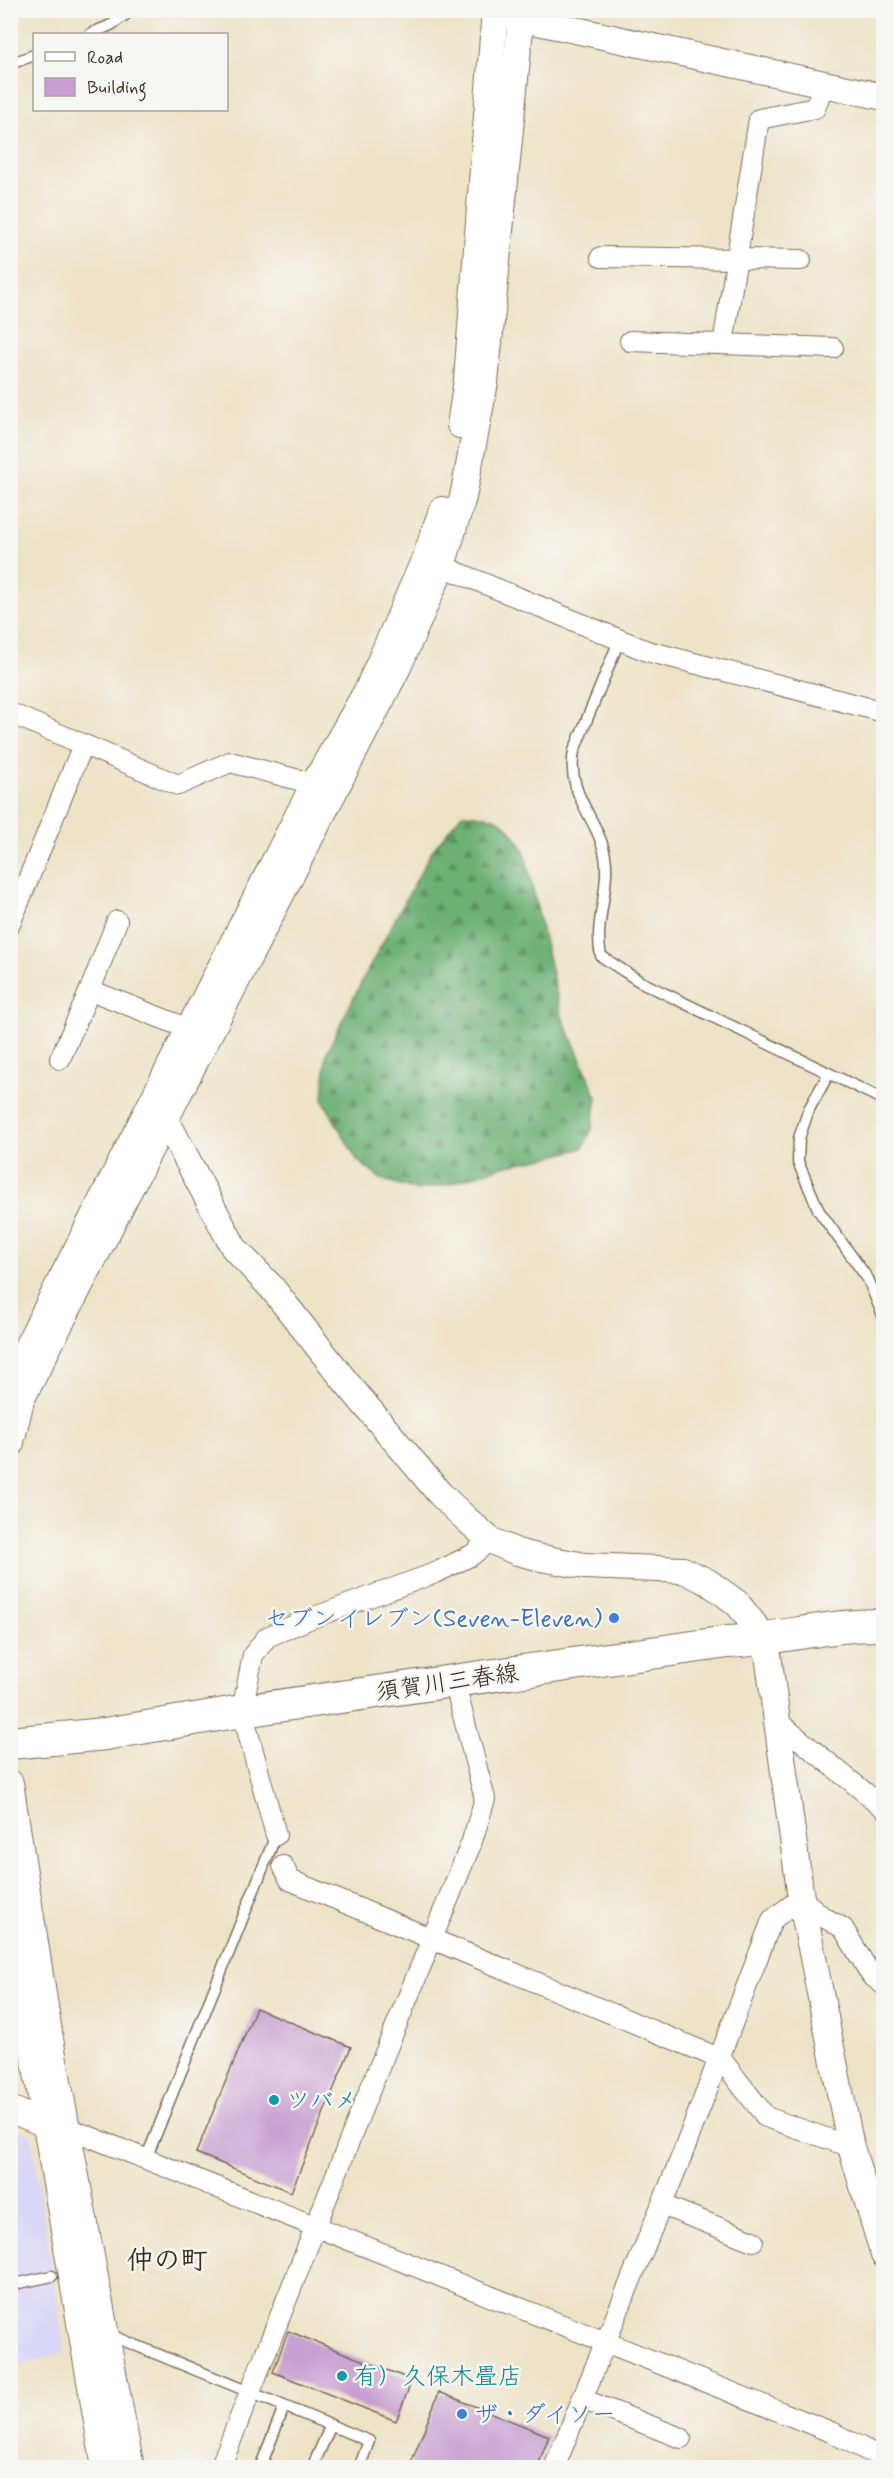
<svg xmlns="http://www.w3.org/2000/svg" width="894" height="2478" font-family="Mynerve,'Klee One',sans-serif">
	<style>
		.built { fill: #d9d6f7 }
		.forest { fill: url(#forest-firs); stroke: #546d48; stroke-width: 1.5 }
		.building { fill: #c89fd2 }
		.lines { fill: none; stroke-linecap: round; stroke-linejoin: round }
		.service-casing { stroke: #7a6b59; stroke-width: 13 }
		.minor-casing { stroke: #7a6b59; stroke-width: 22 }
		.tertiary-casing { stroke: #7a6b59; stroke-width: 28 }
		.primary-casing { stroke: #7a6b59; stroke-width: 34 }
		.service { stroke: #fff; stroke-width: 10 }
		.minor { stroke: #fff; stroke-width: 20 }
		.tertiary { stroke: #fff; stroke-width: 26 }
		.primary { stroke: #fff; stroke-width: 32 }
		.shop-dot { fill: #3f7fe0; stroke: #f6f6f2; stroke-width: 2 }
		.culture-dot { fill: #0f9aa8; stroke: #f6f6f2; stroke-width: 2 }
		.labels { text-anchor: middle; stroke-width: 5; stroke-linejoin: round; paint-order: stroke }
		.shop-label { font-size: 24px; fill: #366cbe; stroke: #f6f6f2; text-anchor: end }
		.street-label { font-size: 24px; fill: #3b2a1e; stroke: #f6f6f2 }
		.culture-label { font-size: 24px; fill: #0d838f; stroke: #f6f6f2; text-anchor: start }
		.quarter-label { font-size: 27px; font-weight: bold; fill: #3b2a1e; stroke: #f6f6f2 }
	</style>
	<defs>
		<pattern id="forest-firs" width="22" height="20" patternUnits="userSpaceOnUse" patternTransform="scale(1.5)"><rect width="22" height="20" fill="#6cb073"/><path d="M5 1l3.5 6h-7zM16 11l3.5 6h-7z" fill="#5a8f5e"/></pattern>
	</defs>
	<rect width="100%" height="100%" fill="#f6f6f2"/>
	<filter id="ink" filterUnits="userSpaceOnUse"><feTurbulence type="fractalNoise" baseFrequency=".0167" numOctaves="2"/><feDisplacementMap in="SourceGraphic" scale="12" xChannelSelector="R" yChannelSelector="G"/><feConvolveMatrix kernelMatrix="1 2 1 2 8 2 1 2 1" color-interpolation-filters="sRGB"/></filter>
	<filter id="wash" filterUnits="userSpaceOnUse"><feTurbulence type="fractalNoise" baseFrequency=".008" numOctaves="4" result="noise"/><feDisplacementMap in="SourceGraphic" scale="24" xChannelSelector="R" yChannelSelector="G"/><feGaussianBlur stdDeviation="1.35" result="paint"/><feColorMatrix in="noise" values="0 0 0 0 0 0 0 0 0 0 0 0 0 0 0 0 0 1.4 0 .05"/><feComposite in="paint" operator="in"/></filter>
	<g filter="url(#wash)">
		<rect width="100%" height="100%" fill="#eee3c7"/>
		<polygon class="built" points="11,2126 31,2135 65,2352 11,2368"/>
		<path class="forest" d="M 462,814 C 499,814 505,820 524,850 L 561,1014 L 597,1097 L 592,1129 L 583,1148 L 550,1157 L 503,1166 L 449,1184 L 417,1190 L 381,1179 L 357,1160 L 323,1100 L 326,1054 L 362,981 L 432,851 Z"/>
		<g id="blocks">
			<g class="building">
				<polygon points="256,2008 351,2047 291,2192 196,2153"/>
				<polygon points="288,2331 412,2380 396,2421 273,2372"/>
				<polygon points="439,2392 549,2436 537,2468 409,2468"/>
			</g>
		</g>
	</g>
	<g filter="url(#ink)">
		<use href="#blocks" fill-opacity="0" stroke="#7a6b59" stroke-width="1.5"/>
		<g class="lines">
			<defs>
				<g id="service">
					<polyline points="90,34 111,25 132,10"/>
					<polyline points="10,64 34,55"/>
					<path d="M 619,641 L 574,751 C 565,798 603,821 606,864 C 608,895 594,925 601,956 L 639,981 L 884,1100"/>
					<polyline points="828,1075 809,1109 799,1138 798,1162 819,1211 868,1279 884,1318"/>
					<polyline points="146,2159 276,1835"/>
					<polyline points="10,2285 52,2276"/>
					<polyline points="108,2334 369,2441 359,2468"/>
					<polyline points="260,2468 284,2407"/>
					<polyline points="312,2468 331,2425"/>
				</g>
				<g id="minor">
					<polyline points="601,257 801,260"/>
					<polyline points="630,341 833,348"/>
					<polyline points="723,344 759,119 815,108 824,84"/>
					<polyline points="442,566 647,651 884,712"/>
					<polyline points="10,713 178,785 230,762 314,784"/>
					<polyline points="117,921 90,990 189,1029"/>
					<polyline points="10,924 83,745"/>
					<polyline points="60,1059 90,990"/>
					<polyline points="777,1721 884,1808"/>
					<polyline points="276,1835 242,1711 253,1655 267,1637 309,1619 435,1573 472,1555 490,1540"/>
					<polyline points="283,1866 290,1880 721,2059 766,2117 851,2147"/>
					<polyline points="68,2128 831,2432 870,2452 884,2456"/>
					<polyline points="662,2205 753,2241"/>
					<polyline points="582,2399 681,2438"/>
					<polyline points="220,2468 364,2104 471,1844 485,1799 454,1681"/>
					<polyline points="554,2468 682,2155 772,1920 801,1898 823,1917 843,1928 871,1975 884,1985"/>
				</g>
				<g id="tertiary">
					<polyline points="506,15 884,97"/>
					<polyline points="460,425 467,380 495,10"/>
					<polyline points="151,1106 165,1118 234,1248 272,1288 346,1382 440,1494 465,1518 490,1540 517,1552 541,1558 585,1566 683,1570 708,1582 737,1603 766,1640 801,1898 851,2147 884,2255"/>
					<polyline points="10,1380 314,784 368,689 426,556 442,510"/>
					<polyline points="10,1446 21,1400 398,667 442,566 463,497 485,382 521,18 520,10"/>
					<polyline points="10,1783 50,2039 131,2468"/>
					<polyline points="10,1916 105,2468"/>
					<polyline points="10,2109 47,2125 61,2127"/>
				</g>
				<path id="primary" d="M 10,1743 L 105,1734 L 242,1711 L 728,1642 C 781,1639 831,1624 884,1625"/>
			</defs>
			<use href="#service" class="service-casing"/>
			<use href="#minor" class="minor-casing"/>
			<use href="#tertiary" class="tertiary-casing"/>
			<use href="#primary" class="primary-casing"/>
			<use href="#service" class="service"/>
			<use href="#minor" class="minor"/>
			<use href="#tertiary" class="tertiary"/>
			<use href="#primary" class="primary"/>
		</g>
	</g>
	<g class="shop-dot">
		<circle cx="614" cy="1618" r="6"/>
		<circle cx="462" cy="2414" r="6"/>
	</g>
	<g class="culture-dot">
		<circle cx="274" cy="2100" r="6"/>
		<circle cx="342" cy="2376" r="6"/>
	</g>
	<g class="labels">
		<g class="shop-label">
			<text x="602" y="1626">セブンイレブン(Seven-Eleven)</text>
			<text x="474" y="2422" text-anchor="start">ザ・ダイソー</text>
		</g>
		<g class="street-label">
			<text transform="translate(447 1682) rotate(-8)" y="8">須賀川三春線</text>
		</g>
		<g class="culture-label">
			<text x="286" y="2108">ツバメ</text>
			<text x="354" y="2384">有）久保木畳店</text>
		</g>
		<g class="quarter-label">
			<text x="167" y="2269">仲の町</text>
		</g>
	</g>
	<rect width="894" height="2478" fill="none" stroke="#f6f6f2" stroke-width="36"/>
	<rect x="33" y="33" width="195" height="78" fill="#f6f6f2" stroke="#aba49d" stroke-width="1.5"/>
	<rect x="45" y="52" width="30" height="9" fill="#ffffff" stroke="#aba49d" stroke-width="1.5"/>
	<text x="87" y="63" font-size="18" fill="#3b2a1e">Road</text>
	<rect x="45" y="78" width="30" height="18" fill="#c89fd2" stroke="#aba49d" stroke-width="1.5"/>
	<text x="87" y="93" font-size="18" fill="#3b2a1e">Building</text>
</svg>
